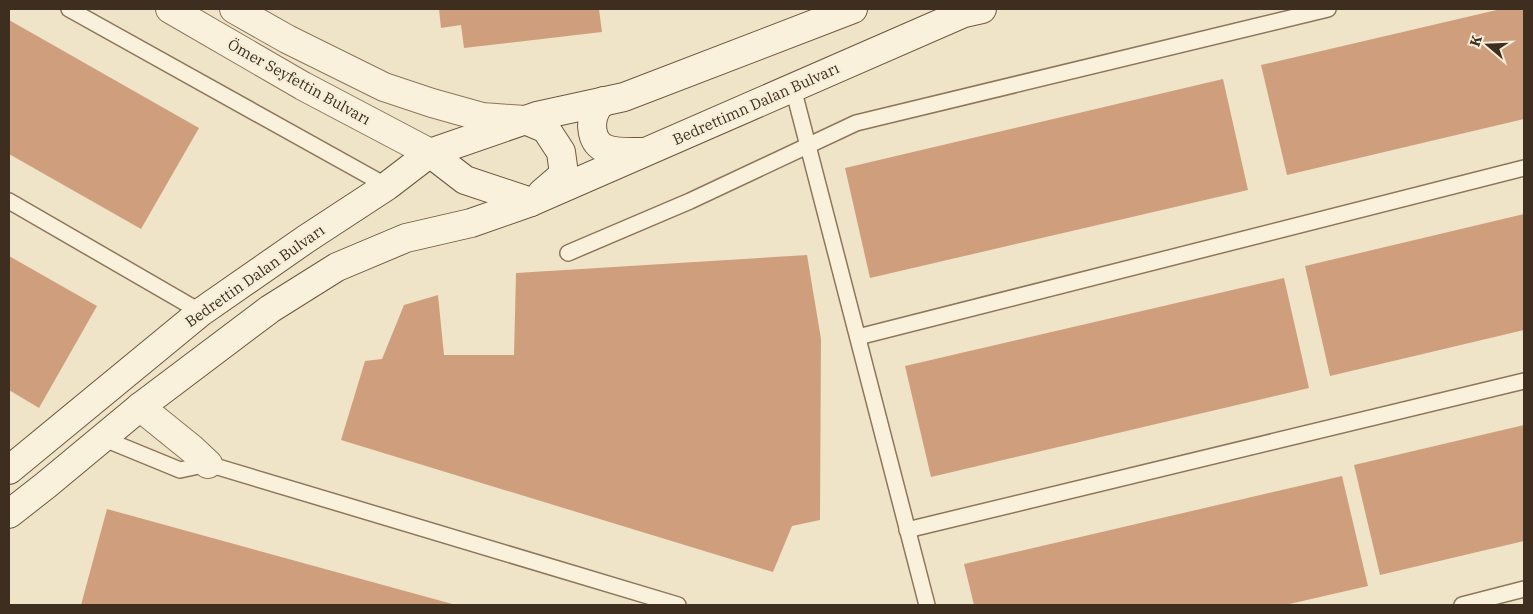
<svg xmlns="http://www.w3.org/2000/svg" width="1533" height="614" font-family="'IBM Plex Serif',serif">
	<style>
		.building { fill: #cf9f7d }
		.lines { fill: none; stroke-linecap: round; stroke-linejoin: round }
		.service-casing { stroke: #8d765c; stroke-width: 18 }
		.minor-casing { stroke: #8d765c; stroke-width: 30 }
		.tertiary-casing { stroke: #8d765c; stroke-width: 30 }
		.secondary-casing { stroke: #6f573f; stroke-width: 30 }
		.service { stroke: #faf1dc; stroke-width: 15 }
		.minor { stroke: #faf1dc; stroke-width: 28 }
		.tertiary { stroke: #faf1dc; stroke-width: 28 }
		.secondary { stroke: #faf1dc; stroke-width: 28 }
		.labels { text-anchor: middle; stroke-width: 5; stroke-linejoin: round; paint-order: stroke }
		.street-label { font-size: 15px; fill: #3d2e20; stroke: #f7eed8 }
	</style>
	<rect width="100%" height="100%" fill="#f0e4c8"/>
	<g class="building">
		<polygon points="439,9 599,9 602,32 464,48 461,25 441,28"/>
		<polygon points="1501,9 1524,9 1524,119 1287,175 1261,65"/>
		<polygon points="9,20 199,128 141,229 9,154"/>
		<polygon points="1223,79 1248,190 870,278 845,168"/>
		<polygon points="1524,214 1524,330 1330,376 1305,266"/>
		<polygon points="807,255 821,339 820,520 792,526 773,572 341,440 365,361 382,359 404,305 438,295 444,355 514,355 516,273"/>
		<polygon points="9,256 97,306 39,408 9,390"/>
		<polygon points="1284,278 1309,388 931,477 905,366"/>
		<polygon points="1524,425 1524,541 1380,575 1354,465"/>
		<polygon points="1342,476 1368,586 1285,605 974,605 964,564"/>
		<polygon points="107,509 456,605 81,605"/>
	</g>
	<g class="lines">
		<defs>
			<g id="service">
				<polyline points="69,9 387,186"/>
				<polyline points="793,88 927,605"/>
				<polyline points="9,201 201,312"/>
				<polyline points="568,253 690,201 856,123 1328,9"/>
				<polyline points="858,337 1524,168"/>
				<polyline points="102,438 180,470 208,464 678,605"/>
				<polyline points="907,530 1524,381"/>
				<polyline points="1462,605 1524,589"/>
			</g>
			<polyline id="minor" points="140,407 192,449 208,464"/>
			<g id="tertiary">
				<polyline points="170,9 303,86 430,153"/>
				<polyline points="234,9 287,39 384,87 432,103 482,117 525,120"/>
			</g>
			<g id="secondary">
				<path d="M 604,101 C 601,104 597,107 596,110 C 589,123 591,143 606,149 C 617,153 630,152 642,152"/>
				<polyline points="525,120 546,129 561,152 564,174 542,193"/>
				<polyline points="430,153 465,180 531,202"/>
				<polyline points="9,470 201,312 306,239 387,186 430,153 537,116 624,97 853,9"/>
				<polyline points="9,514 46,485 140,407 270,309 337,267 406,238 471,223 531,202 964,13 982,9"/>
			</g>
		</defs>
		<use href="#service" class="service-casing"/>
		<use href="#minor" class="minor-casing"/>
		<use href="#tertiary" class="tertiary-casing"/>
		<use href="#secondary" class="secondary-casing"/>
		<use href="#service" class="service"/>
		<use href="#minor" class="minor"/>
		<use href="#tertiary" class="tertiary"/>
		<use href="#secondary" class="secondary"/>
	</g>
	<g class="labels">
		<g class="street-label">
			<text transform="translate(299 82) rotate(29)" y="5">Ömer Seyfettin Bulvarı</text>
			<text transform="translate(756 104) rotate(-24)" y="5">Bedrettimn Dalan Bulvarı</text>
			<text transform="translate(255 276) rotate(-35)" y="5">Bedrettin Dalan Bulvarı</text>
		</g>
	</g>
	<rect width="1533" height="614" fill="none" stroke="#3d2e20" stroke-width="20"/>
	<g transform="translate(1488 45) rotate(289)" stroke="#f7eed8" stroke-width="4" paint-order="stroke">
	<path d="M0-4L9 19L0 12L-9 19Z" fill="#3d2e20"/>
	<text y="-8" font-size="14" font-weight="bold" text-anchor="middle" fill="#3d2e20">K</text>
	</g>
</svg>
